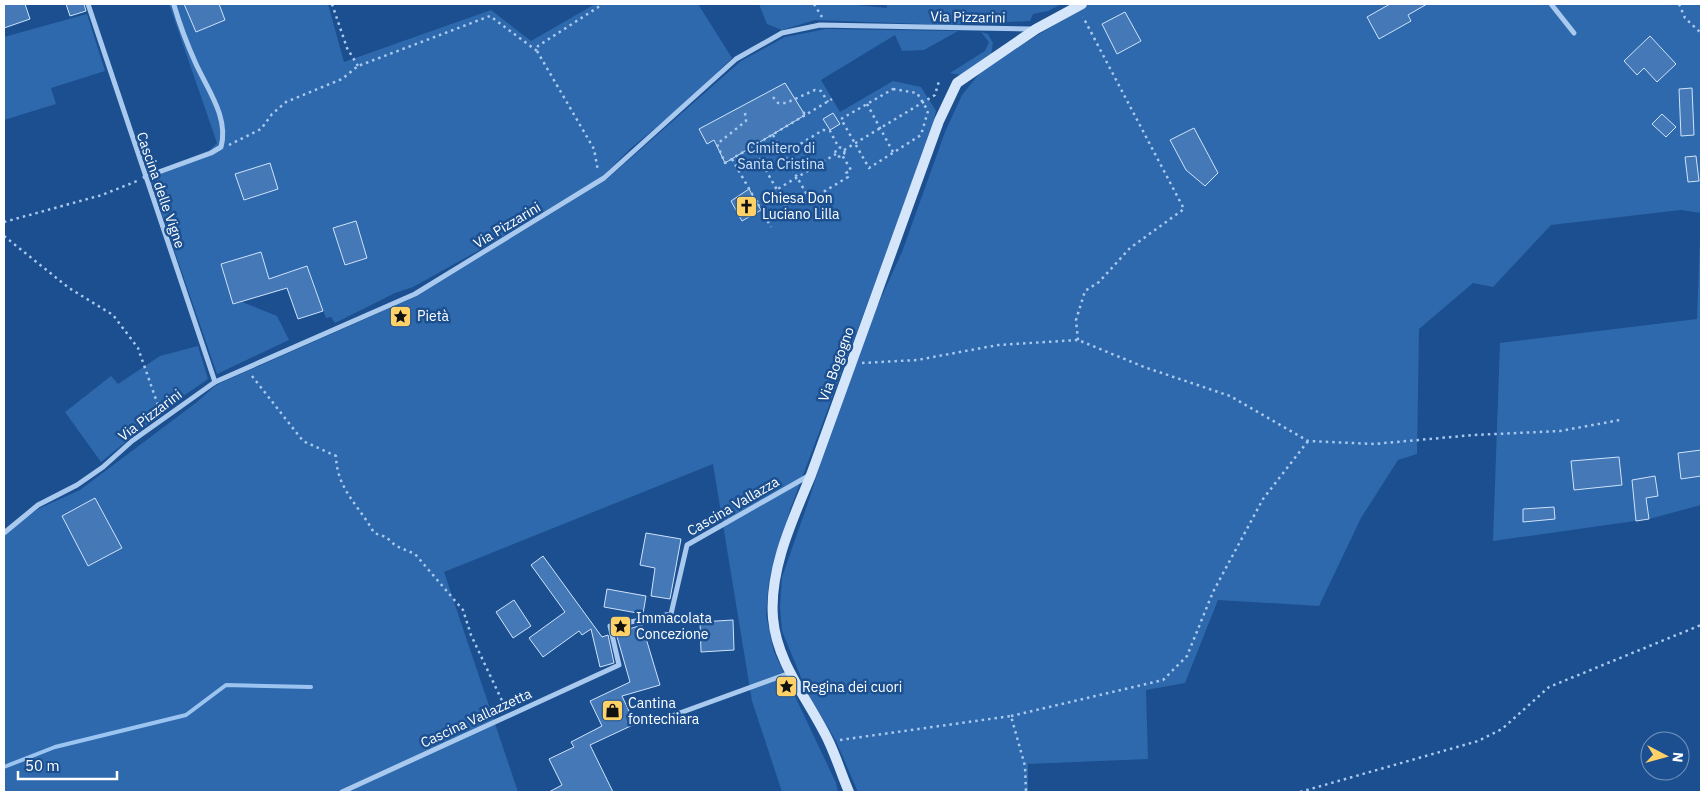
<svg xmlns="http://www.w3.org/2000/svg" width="1705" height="796" font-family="'IBM Plex Sans',sans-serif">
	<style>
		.green { fill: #2e69ad }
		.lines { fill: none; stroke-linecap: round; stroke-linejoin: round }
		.stream { stroke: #9cc4f0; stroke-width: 4 }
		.building { fill: #4478b7; stroke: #cfe3fa }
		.path { stroke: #a9c9ee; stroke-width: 2.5; stroke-dasharray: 2.5 4; stroke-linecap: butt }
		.street { stroke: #a9c9ee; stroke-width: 5 }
		.secondary { stroke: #d6e6fa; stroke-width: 10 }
		.labels { text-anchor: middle; stroke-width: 5; stroke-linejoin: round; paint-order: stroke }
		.street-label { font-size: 14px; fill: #fff; stroke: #1b4f8f }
		.park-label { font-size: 14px; fill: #cfe3fa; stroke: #1b4f8f }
		.poi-label { font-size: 14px; fill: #fff; stroke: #1b4f8f; text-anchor: start }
	</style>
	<rect width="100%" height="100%" fill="#1b4f8f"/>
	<g class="green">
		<polygon points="169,4 184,4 196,31 225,20 219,4 328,4 344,62 491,10 531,41 595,4 698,4 732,58 684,104 630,149 603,176 492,243 413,287 395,293 335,323 331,317 326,318 307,266 269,280 273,292 242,302 277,316 289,340 217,374 148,174 210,150 217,143"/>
		<polygon points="759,4 847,4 887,8 886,4 1062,4 1048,11 1033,14 1030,21 950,25 815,20 782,30 767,24"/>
		<polygon points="1088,4 1678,4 1679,6 1679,4 1701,4 1701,505 1649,519 1493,541 1500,343 1697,319 1701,213 1681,210 1551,225 1493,287 1473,283 1419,329 1417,454 1398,460 1361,518 1319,606 1218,600 1185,683 1146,690 1148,759 1028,764 1028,792 858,792 836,741 807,692 782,631 780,607 782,577 810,497 851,364 902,252 945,132 962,95 983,69"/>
		<polygon points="87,14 105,71 51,88 56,104 4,120 4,37"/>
		<polygon points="826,29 958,31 924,50 902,51 895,35 821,80 840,112 893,81 921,87 936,111 929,139 790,510 769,580 766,615 774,652 836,783 838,792 782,792 752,701 713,464 444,572 518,792 4,792 4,535 6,533 38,509 80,490 197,402 216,385 415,297 606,180 741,61 785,37"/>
		<polygon points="981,32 988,34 993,43 991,55 961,75 950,73 985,51 989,42"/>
		<polygon points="198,346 208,379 172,404 101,462 65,412 111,376 118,384 160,356"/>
	</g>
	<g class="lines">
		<polyline class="stream" points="4,767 55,747 186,715 226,685 311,687"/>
	</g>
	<g class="building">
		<polygon points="4,4 25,4 30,19 4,28"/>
		<polygon points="66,4 84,4 86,11 70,16"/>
		<polygon points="184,4 219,4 225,20 196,32"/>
		<polygon points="1390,4 1427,4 1408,15 1411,21 1379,39 1367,17"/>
		<polygon points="1125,12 1141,41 1117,54 1102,24"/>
		<polygon points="1650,36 1676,64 1657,82 1644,68 1637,75 1624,61"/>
		<polygon points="785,83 805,115 725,163 714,140 707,144 699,129"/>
		<polygon points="1692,88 1694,135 1681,136 1679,89"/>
		<polygon points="833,113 840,124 830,130 823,119"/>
		<polygon points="1662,114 1676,127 1666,137 1652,124"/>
		<polygon points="1194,128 1218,173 1205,186 1186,170 1170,140"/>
		<polygon points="1696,156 1699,181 1688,182 1685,157"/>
		<polygon points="270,163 278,189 244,200 235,174"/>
		<polygon points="749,189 761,210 742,221 731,201"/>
		<polygon points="356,221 367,258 345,265 333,228"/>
		<polygon points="261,252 269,279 307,266 323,311 298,319 287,288 233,304 221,264"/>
		<polygon points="1701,450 1701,476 1681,479 1678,453"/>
		<polygon points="1619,457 1622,485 1574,490 1571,461"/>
		<polygon points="1655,476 1658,496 1646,498 1649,519 1636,521 1632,480"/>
		<polygon points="95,498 122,548 88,566 62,516"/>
		<polygon points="1554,507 1555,519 1523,522 1523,509"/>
		<polygon points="646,533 681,539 670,599 651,596 655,568 640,565"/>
		<polygon points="543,556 602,637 608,635 614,663 600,667 591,629 582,635 579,631 543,657 529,638 565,612 531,565"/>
		<polygon points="607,589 646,596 643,614 604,607"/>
		<polygon points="514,600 531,626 513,638 496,612"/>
		<polygon points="733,620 734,650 701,652 700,622"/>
		<polygon points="642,625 660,685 622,696 635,724 590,745 613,792 549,792 562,785 549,759 574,747 571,742 602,726 590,701 630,682 616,633"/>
	</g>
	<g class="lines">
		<g class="path">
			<polyline points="332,4 347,48 358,66"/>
			<polyline points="814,4 822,17"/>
			<polyline points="1679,4 1685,18 1701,33"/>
			<polyline points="537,51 594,149 598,171"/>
			<polygon points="893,89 917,93 928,111 921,135 869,168 841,119"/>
			<polyline points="773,97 778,103 786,103 815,90 821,91 828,102"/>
			<polyline points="867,104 893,152"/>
			<polyline points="803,112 806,115"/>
			<polyline points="745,113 746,121 717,144 725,163 832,99"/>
			<polyline points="773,135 810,200 848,177 846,173 851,170 842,155"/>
			<polyline points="229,145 261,129 272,114 286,102 342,79 358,66 490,16 537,51 538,46 603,4"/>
			<polyline points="753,147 791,215"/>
			<circle cx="840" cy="152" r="4.5"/>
			<polyline points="844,150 935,95 939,81"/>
			<polyline points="784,154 823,130 830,131 839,148"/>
			<polyline points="732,159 771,227"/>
			<polyline points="756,202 836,154"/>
			<polyline points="4,222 102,195 137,181"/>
			<polyline points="4,236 69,288 113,315 138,348 160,411"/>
			<polyline points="1078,340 1076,320 1085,291 1099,282 1130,248 1184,209 1083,17"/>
			<polyline points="862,363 917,360 998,345 1078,340 1144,367 1230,396 1308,441 1374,444 1474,435 1560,431 1620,420"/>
			<path d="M 252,376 L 303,441 L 336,456 C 337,490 359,505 374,533 L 386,537 L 396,546 L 415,554 L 463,610 L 471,635 L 505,707"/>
			<polyline points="1011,716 1163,680 1187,656 1213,592 1263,499 1308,441"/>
			<polyline points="840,740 1011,716 1025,766 1026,792"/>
			<polyline points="1300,792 1478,741 1502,729 1549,687 1701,625"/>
		</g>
		<g class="street">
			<polyline points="88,4 215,382"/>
			<polyline points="1551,4 1574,33"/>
			<path d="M 145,177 L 211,153 L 221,147 C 229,118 208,90 196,64 C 187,44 180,26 174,5"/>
			<polyline points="4,533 38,505 77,485 103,467 132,441 215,382 415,294 604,178 736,59 782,33 820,25 1032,29"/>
			<polyline points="666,718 790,673"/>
			<polyline points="342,792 619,665 610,626 671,614 687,545 810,475"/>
		</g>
		<path class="secondary" d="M 849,792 C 842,776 837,759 829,742 C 810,701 777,665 773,618 C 769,569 793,519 811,475 L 939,121 L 957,83 L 1036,29 L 1082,4"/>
	</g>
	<defs>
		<symbol id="church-square" viewBox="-11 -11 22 22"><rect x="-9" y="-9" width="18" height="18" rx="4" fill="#ffd166" stroke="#1b4f8f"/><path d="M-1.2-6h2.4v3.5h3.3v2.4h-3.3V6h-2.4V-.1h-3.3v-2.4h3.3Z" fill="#111"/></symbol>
		<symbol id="sight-square" viewBox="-11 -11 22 22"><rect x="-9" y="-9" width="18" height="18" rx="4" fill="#ffd166" stroke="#1b4f8f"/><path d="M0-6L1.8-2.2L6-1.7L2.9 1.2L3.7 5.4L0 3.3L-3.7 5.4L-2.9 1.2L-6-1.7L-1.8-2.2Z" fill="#111"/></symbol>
		<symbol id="shop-square" viewBox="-11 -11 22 22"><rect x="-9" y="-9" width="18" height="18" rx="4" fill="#ffd166" stroke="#1b4f8f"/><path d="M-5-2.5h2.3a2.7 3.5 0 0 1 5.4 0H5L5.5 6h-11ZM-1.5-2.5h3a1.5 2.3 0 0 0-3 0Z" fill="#111"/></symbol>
	</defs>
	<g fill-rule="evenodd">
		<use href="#church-square" x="734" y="194" width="25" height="25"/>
		<use href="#sight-square" x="388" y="304" width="25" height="25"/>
		<use href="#sight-square" x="608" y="614" width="25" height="25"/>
		<use href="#sight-square" x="774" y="674" width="25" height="25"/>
		<use href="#shop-square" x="600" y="698" width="25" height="25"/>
	</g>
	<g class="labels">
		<g class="street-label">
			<text transform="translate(968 17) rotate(1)" y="5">Via Pizzarini</text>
			<text transform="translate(161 190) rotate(71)" y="5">Cascina delle Vigne</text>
			<text transform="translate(507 225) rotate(-31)" y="5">Via Pizzarini</text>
			<text transform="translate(836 364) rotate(-70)" y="5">Via Bogogno</text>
			<text transform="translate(150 415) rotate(-37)" y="5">Via Pizzarini</text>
			<text transform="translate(733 506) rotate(-30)" y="5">Cascina Vallazza</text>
			<text transform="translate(476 718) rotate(-25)" y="5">Cascina Vallazzetta</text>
		</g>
		<g class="park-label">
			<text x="781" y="153">Cimitero di<tspan x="781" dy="16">Santa Cristina</tspan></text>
		</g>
		<g class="poi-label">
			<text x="762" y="203">Chiesa Don<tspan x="762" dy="16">Luciano Lilla</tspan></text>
			<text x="417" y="321">Pietà</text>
			<text x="636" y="623">Immacolata<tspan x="636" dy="16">Concezione</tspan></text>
			<text x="802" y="692">Regina dei cuori</text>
			<text x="628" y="708">Cantina<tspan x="628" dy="16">fontechiara</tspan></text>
		</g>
	</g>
	<rect width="1705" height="796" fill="none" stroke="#ffffff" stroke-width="10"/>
	<g transform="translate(1665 756) rotate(96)"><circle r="24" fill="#1b4f8f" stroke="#7695bc"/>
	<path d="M0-4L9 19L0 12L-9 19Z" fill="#ffd166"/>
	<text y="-8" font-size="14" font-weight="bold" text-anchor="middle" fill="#ffffff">N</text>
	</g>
	<path d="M18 771v8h99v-8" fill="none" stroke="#ffffff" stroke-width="2.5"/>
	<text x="25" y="771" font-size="15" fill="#ffffff" stroke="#1b4f8f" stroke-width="4" paint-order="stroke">50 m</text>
</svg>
